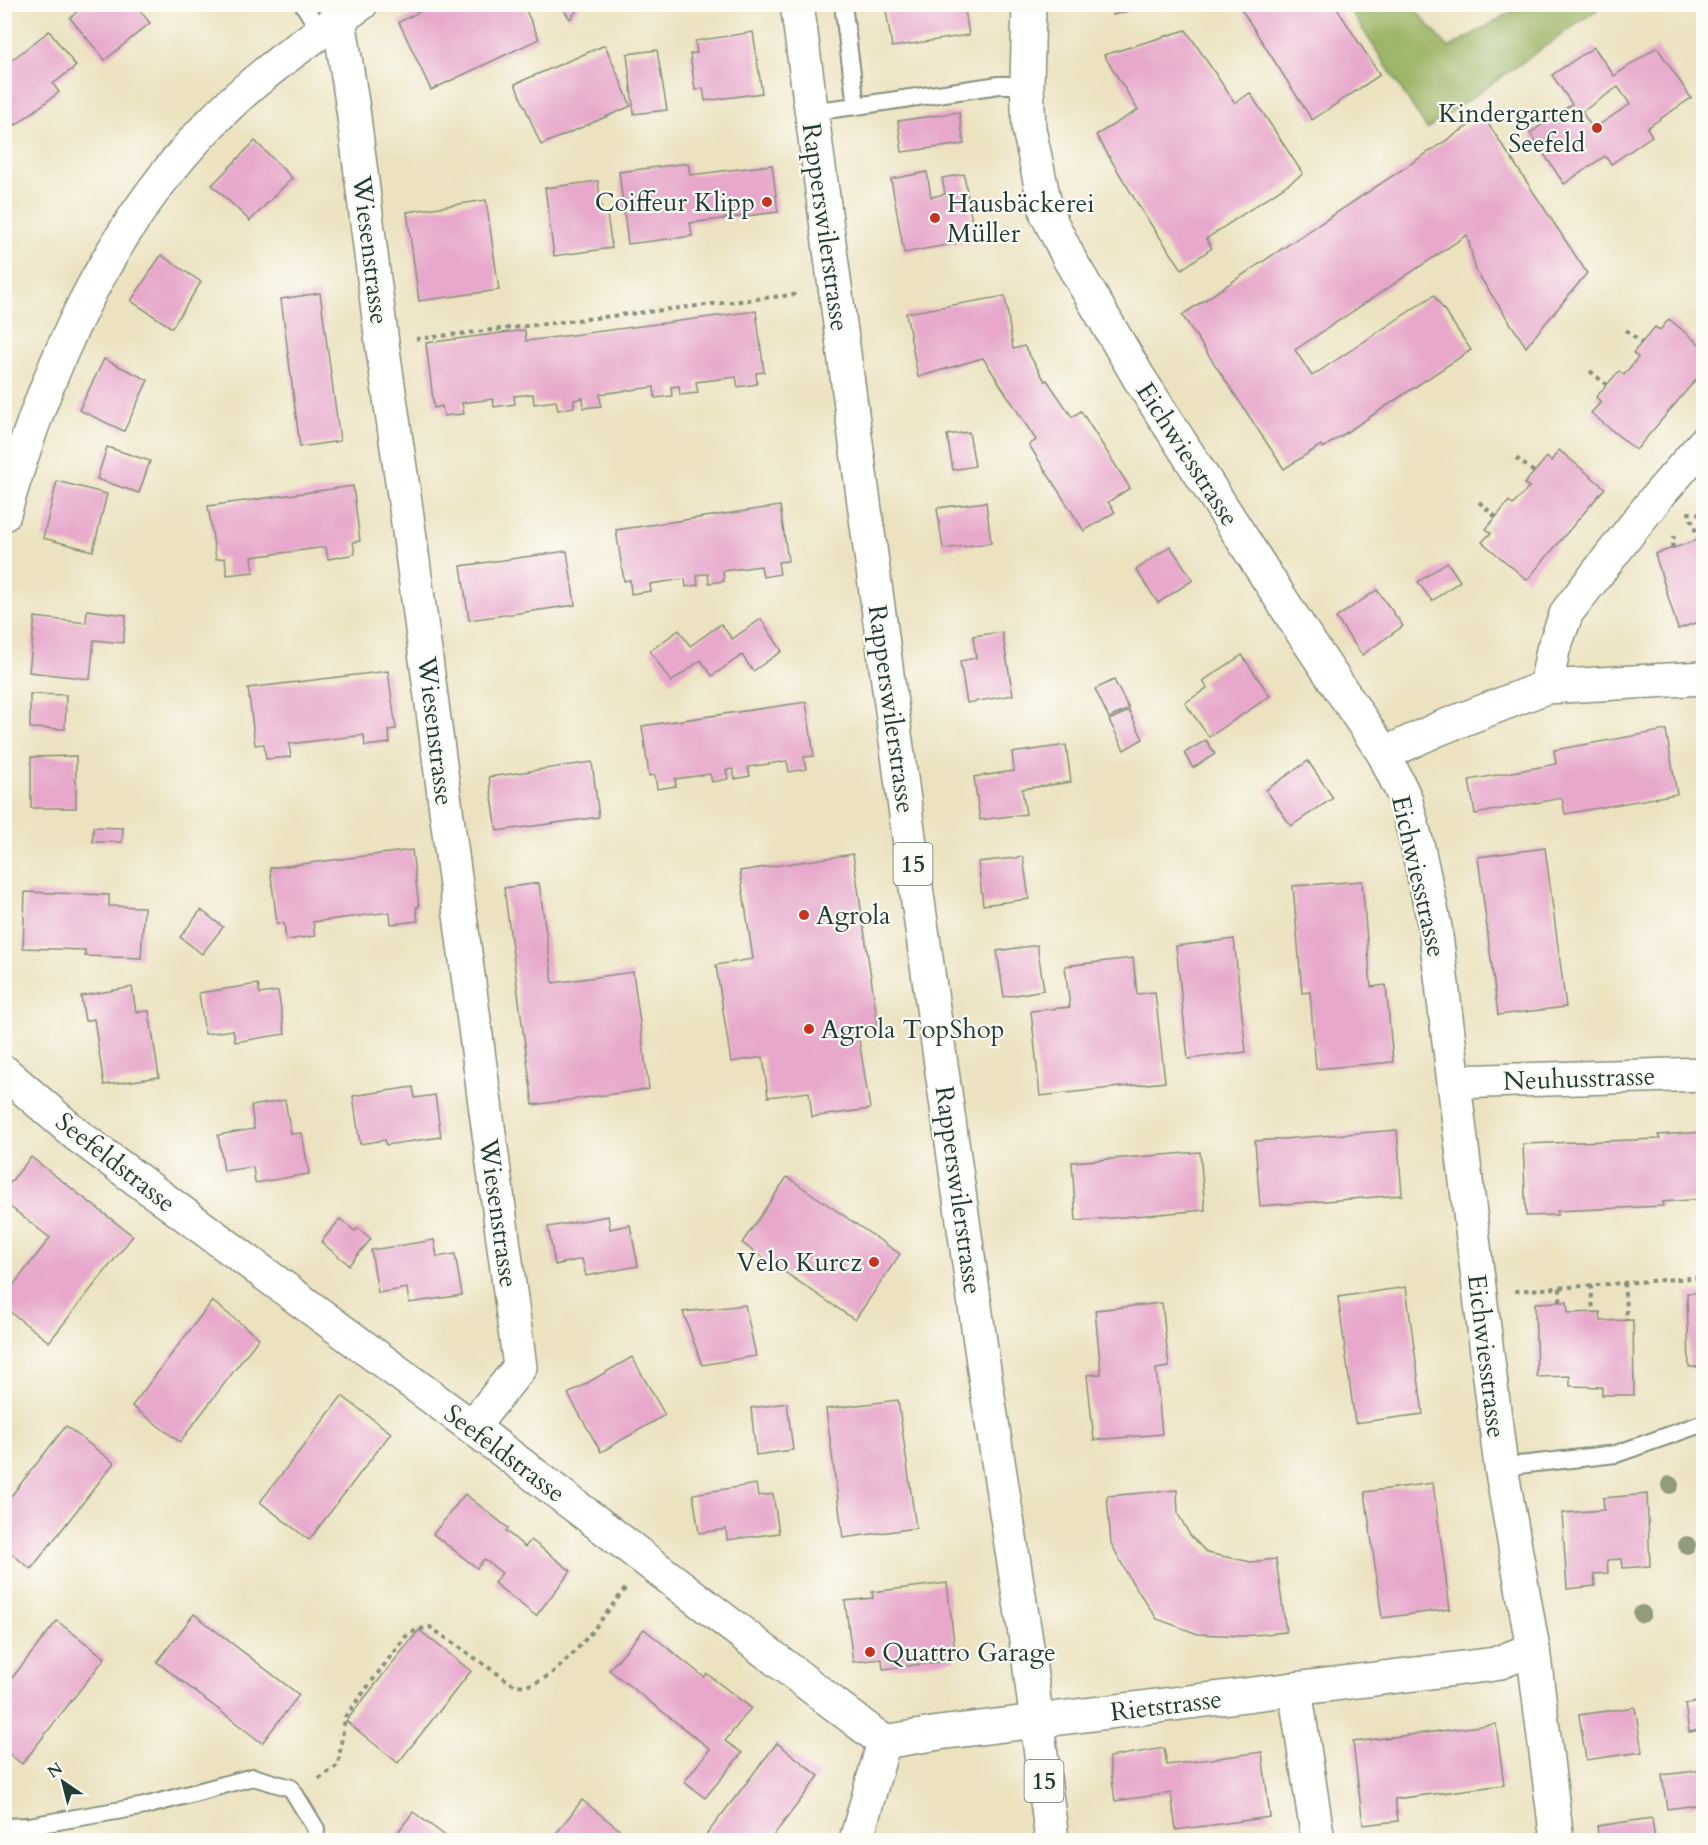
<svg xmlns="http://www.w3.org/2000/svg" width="1708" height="1845" font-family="Cardo,serif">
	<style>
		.forest { fill: #9cb566; stroke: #5e794d; stroke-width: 1.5 }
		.building { fill: #e7a8cb; fill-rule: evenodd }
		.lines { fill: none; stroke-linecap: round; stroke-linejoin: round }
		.lane-casing { stroke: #86907a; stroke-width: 20 }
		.street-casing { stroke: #86907a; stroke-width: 36 }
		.primary-casing { stroke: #86907a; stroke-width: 36 }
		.path { stroke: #86907a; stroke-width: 4; stroke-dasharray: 4.5 4.5; stroke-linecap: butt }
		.lane { stroke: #fff; stroke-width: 16 }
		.street { stroke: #fff; stroke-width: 33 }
		.primary { stroke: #fff; stroke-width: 33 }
		.tree { fill: #929c7c }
		.poi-dot { fill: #c8321e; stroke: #fdfcf7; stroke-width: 2 }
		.labels { text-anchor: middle; stroke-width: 4.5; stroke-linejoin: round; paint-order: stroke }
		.shield { fill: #fdfcf7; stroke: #62766e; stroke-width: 1.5 }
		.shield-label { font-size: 24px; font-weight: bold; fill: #1f3d34 }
		.poi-label { font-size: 26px; fill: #1f3d34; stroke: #fdfcf7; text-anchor: start }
		.street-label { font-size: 26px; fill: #1f3d34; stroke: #fdfcf7 }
	</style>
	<rect width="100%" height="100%" fill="#fdfcf7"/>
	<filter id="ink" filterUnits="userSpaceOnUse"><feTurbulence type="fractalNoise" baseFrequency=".0167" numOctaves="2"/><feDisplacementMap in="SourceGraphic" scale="12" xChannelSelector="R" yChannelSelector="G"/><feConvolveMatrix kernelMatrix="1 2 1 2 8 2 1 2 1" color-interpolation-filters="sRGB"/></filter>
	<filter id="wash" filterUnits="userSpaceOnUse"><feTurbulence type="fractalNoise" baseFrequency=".008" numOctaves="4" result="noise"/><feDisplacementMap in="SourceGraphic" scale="24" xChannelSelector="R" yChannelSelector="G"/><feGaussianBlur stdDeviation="1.35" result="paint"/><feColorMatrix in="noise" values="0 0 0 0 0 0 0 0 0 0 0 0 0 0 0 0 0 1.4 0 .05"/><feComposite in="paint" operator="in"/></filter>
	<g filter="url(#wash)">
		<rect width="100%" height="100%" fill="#ece2c0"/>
		<polygon class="forest" points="1347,5 1411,5 1449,48 1523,5 1604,5 1427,129"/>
		<g id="blocks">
			<g class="building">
				<polygon points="86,4 135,4 150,23 105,60 70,18"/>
				<polygon points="435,4 523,4 539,39 431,90 399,22"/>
				<polygon points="560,4 582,4 570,19"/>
				<polygon points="885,4 964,4 969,35 892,47"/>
				<polygon points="1110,4 1149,4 1150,5 1113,15"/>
				<polygon points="1238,4 1334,4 1380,75 1312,120"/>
				<polygon points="1186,30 1235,103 1250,93 1303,174 1206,239 1212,248 1182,269 1145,216 1096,135 1138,110 1104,55"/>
				<polygon points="49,31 76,66 53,84 59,92 16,125 4,110 4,66"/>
				<polygon points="753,32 762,93 705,101 703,88 695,90 690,54 697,53 695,41"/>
				<polygon points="605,45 631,106 541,145 515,84"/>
				<path d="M 1594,47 L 1614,76 L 1657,47 L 1691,98 L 1647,128 L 1652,136 L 1611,164 L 1605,156 L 1564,184 L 1530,133 L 1572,104 L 1552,75 ZM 1618,87 L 1630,104 L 1593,129 L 1582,112 Z"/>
				<polygon points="657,50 667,110 634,114 627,54"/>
				<polygon points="959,112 964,144 902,152 898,121"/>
				<polygon points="1483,116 1587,273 1526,347 1476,271 1467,235 1295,350 1312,376 1434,295 1471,350 1323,448 1321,445 1284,469 1182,315"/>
				<polygon points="255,141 292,178 250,221 212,185"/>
				<polygon points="688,163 690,175 772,165 778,212 690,223 692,236 628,244 619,172"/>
				<polygon points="927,172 931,197 945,194 942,178 964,174 975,240 904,253 891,179"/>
				<polygon points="598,181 602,215 607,215 612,248 554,256 545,188"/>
				<polygon points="486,200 499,290 419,301 407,212"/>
				<polygon points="1704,247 1704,263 1695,256"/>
				<polygon points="161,255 201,282 172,328 131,301"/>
				<polygon points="320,293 340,441 300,447 281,299"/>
				<polygon points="1005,296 1013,349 1024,346 1045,381 1047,380 1072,417 1081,411 1130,488 1108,502 1115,512 1084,531 1029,445 1036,440 983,358 918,377 906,313"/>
				<polygon points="756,311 764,372 756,373 757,384 738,387 736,377 696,382 698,393 680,395 679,386 671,387 672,396 655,398 654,387 600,394 601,406 584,408 583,398 574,400 574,407 558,410 556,401 534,404 533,394 514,396 515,404 494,407 493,399 462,403 464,414 444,416 442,406 434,408 426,343 525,330 526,341"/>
				<polygon points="1669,319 1704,348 1704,370 1636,450 1591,413 1601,402 1596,397 1619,371 1624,375 1638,357 1633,353 1655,327 1660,330"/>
				<polygon points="104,359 148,380 124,431 79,410"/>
				<polygon points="969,432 975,466 953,470 947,435"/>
				<polygon points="107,447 150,461 139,493 97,479"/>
				<polygon points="1559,450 1605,488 1527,580 1482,542 1491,533 1486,529 1496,517 1509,501 1513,505 1529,487 1524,484 1547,457 1551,461"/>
				<polygon points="57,481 107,494 93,551 43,538"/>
				<polygon points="353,486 360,541 353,542 355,554 328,559 326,547 252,557 254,572 227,575 225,558 216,559 208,506"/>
				<polygon points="986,502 991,543 943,549 937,508"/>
				<polygon points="780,506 788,561 778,562 780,574 763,577 761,566 723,571 724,581 709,583 708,574 702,574 697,575 698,585 686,587 685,579 650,584 651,591 631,594 630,580 624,581 616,530"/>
				<polygon points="1704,538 1704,620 1678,629 1655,554"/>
				<polygon points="1170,546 1193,580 1158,603 1136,570"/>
				<polygon points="567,551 575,605 469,620 461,566"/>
				<polygon points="1447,562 1460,581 1432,601 1418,582"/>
				<polygon points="1377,590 1403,626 1362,655 1336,618"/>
				<polygon points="87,610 126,615 123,643 94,640 90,679 29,672 35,617 86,623"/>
				<polygon points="761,619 782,651 753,671 742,655 712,676 701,660 671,682 650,651 679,630 690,646 721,624 732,639"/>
				<polygon points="1002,632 1013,695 967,703 960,661 976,658 973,636"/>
				<polygon points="1242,655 1270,696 1209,737 1185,703 1207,688 1203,681"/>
				<polygon points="388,671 396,729 389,730 390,743 365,746 364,735 289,744 291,757 266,759 264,744 255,745 248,688"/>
				<polygon points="1114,680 1129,709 1109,718 1095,689"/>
				<polygon points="30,694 66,695 65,729 30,728"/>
				<polygon points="806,702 814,756 804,757 806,769 789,772 787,761 748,767 750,776 735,779 733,769 726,770 728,779 712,782 710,774 675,779 676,786 657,789 655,775 649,776 642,726"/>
				<polygon points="1129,711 1143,739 1124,750 1109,720"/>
				<polygon points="1666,730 1677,794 1565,814 1562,798 1475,814 1469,780 1556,764 1554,750"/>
				<polygon points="1206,740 1215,754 1193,768 1184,753"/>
				<polygon points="1066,745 1071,782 1022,789 1026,814 980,820 974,777 1014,771 1012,753"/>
				<polygon points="76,756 76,808 31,808 31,757"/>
				<polygon points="1308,761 1333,798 1291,826 1266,790"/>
				<polygon points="592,762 599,817 497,831 489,777"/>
				<polygon points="93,827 123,828 122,842 93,842"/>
				<polygon points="1545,848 1566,1007 1498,1015 1478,857"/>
				<polygon points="412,850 419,907 416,907 418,921 391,924 390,912 313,922 315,936 286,940 284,923 277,924 270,868"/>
				<polygon points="853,854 878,1025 857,1027 870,1109 812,1117 809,1092 768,1097 763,1057 731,1062 716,965 753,959 740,871"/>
				<polygon points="1023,857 1029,899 983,905 978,862"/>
				<polygon points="1362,881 1371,987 1386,985 1393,1062 1316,1069 1310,992 1302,993 1293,886"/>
				<polygon points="539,883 553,983 633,972 649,1089 533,1105 504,888"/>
				<polygon points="25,892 109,895 109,906 144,907 141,958 85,956 85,950 23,948"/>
				<polygon points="201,910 223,927 202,954 180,937"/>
				<polygon points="1234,939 1246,1052 1188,1059 1176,946"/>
				<polygon points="1037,945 1044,990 1004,997 997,951"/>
				<polygon points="1133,958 1137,994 1155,992 1165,1082 1040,1096 1031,1011 1070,1007 1065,966"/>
				<polygon points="258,984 260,994 278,991 285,1034 235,1042 233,1030 205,1034 199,993"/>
				<polygon points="132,987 136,1012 149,1011 159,1077 104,1085 94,1019 85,1021 81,996"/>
				<polygon points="413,1087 415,1098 435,1095 441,1137 386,1145 385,1140 360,1144 353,1096"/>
				<polygon points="285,1100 291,1134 302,1133 309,1174 255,1183 253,1167 224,1171 218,1135 254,1129 251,1106"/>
				<polygon points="1397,1130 1402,1195 1260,1206 1255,1141"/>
				<polygon points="1704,1132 1704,1199 1662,1202 1663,1206 1557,1211 1557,1215 1526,1216 1523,1144 1660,1139 1658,1135"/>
				<polygon points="1200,1152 1205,1210 1076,1221 1072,1162"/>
				<polygon points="31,1157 133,1236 49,1342 4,1307 4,1297 50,1238 4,1202 4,1190"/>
				<polygon points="787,1177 900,1254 855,1320 742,1243"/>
				<polygon points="608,1216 610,1229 630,1225 638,1266 586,1276 582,1259 555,1265 548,1227"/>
				<polygon points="340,1219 355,1231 358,1228 371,1239 349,1265 321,1242"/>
				<polygon points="434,1240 437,1257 455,1254 462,1295 409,1303 407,1288 378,1293 371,1250"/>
				<polygon points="1406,1287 1423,1414 1355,1423 1338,1297"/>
				<polygon points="1687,1293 1704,1293 1704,1367 1689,1367"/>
				<polygon points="212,1301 259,1338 180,1442 132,1406"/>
				<polygon points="1560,1302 1567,1302 1568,1313 1600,1312 1601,1321 1633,1320 1634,1395 1602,1395 1602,1387 1570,1386 1570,1376 1537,1377 1535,1303"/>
				<polygon points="1162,1303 1169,1367 1156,1369 1162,1434 1094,1440 1087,1375 1101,1374 1095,1310"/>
				<polygon points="745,1305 756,1356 702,1365 683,1312"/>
				<polygon points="632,1357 665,1415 601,1452 568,1394"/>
				<polygon points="342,1396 391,1433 309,1540 260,1502"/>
				<polygon points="898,1400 916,1528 843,1538 826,1409"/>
				<polygon points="787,1403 793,1450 756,1455 751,1408"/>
				<polygon points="66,1426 114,1463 31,1569 4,1548 4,1505"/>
				<polygon points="1433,1483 1450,1609 1382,1618 1365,1492"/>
				<polygon points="756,1484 758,1496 773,1494 779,1533 727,1540 726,1529 699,1533 693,1494"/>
				<polygon points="1177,1490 1178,1514 1190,1535 1207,1553 1251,1562 1276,1559 1286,1632 1243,1636 1198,1634 1157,1619 1130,1579 1111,1543 1107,1496"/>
				<polygon points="465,1494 508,1528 506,1531 525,1547 531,1540 571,1571 536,1616 494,1583 502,1573 484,1559 477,1568 433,1534"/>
				<polygon points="1647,1494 1650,1566 1623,1568 1622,1559 1607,1560 1608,1573 1594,1574 1595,1586 1567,1589 1562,1513 1604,1510 1603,1498"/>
				<polygon points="947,1583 956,1660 883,1669 882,1659 853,1662 845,1601 873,1598 872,1592"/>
				<polygon points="194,1614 299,1695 262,1743 157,1662"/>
				<polygon points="57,1621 105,1658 22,1764 4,1750 4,1688"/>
				<polygon points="644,1629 704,1677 707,1674 751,1708 725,1741 742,1753 705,1798 684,1782 710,1749 609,1670"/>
				<polygon points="419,1630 471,1671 398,1763 346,1721"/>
				<polygon points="1704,1701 1704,1729 1689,1732 1685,1704"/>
				<polygon points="1635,1707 1642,1752 1586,1760 1579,1715"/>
				<polygon points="1496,1724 1504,1785 1395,1799 1398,1821 1363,1825 1353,1742"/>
				<polygon points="777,1743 819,1776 770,1840 713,1840 706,1835"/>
				<polygon points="1164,1748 1167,1765 1262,1752 1270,1817 1176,1830 1171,1793 1115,1801 1109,1757"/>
				<polygon points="1704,1770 1704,1804 1667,1809 1662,1775"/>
				<polygon points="582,1800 630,1838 628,1840 551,1840"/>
				<polygon points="413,1812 451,1840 392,1840"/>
				<polygon points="1652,1818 1655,1840 1599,1840 1597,1826"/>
			</g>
		</g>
	</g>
	<g filter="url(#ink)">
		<use href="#blocks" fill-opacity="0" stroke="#86907a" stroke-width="1.5"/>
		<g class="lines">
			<defs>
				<g id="lane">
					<polyline points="303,4 320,31"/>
					<polyline points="843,4 856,106 999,85 1027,85"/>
					<polyline points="810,112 856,106"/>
					<polyline points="1501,1467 1616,1454 1704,1423"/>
					<polyline points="4,1827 29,1826 145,1806 253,1777 291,1788 316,1829 315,1840"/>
				</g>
				<g id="street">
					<polyline points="1029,4 1027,85 1029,129 1047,214 1070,260 1139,378 1301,630 1384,754 1405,798 1418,848 1435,927 1501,1467 1533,1649 1557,1840"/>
					<polyline points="339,19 353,109 382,343 407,516 520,1367 472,1427"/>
					<path d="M 4,514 C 45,372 104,234 208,126 C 253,78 307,41 361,4"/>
					<polyline points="1546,687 1553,650 1567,612 1656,498 1704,443"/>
					<polyline points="1384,754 1438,729 1546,687 1704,678"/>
					<polyline points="4,1072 77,1135 472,1427 884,1742 939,1733 1495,1664 1533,1649"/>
					<polyline points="1455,1082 1704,1074"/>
					<polyline points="1295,1689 1318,1840"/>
					<polyline points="856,1840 884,1742"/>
				</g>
				<polyline id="primary" points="797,4 908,830 986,1384 1028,1653 1052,1840"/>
			</defs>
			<use href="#lane" class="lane-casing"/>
			<use href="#street" class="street-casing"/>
			<use href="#primary" class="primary-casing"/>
			<g class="path">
				<polyline points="1626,330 1642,343"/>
				<polyline points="416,339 799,294"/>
				<polyline points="1590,371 1607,385"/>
				<polyline points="1516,458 1534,472"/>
				<polyline points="1479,502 1496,517"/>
				<polyline points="1699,540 1689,513 1704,514"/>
				<polyline points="1672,548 1674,536"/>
				<polyline points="1624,1283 1627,1321"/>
				<polyline points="1591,1285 1593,1312"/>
				<polyline points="1560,1288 1560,1302"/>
				<polyline points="1515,1291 1704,1277"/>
				<path d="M 319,1779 L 338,1765 L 345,1717 L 405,1637 L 416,1630 L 430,1627 L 514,1685 C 518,1685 524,1686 528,1685 C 561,1679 604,1615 625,1589"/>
			</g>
			<use href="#lane" class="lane"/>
			<use href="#street" class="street"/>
			<use href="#primary" class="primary"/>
		</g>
		<g class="tree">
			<circle cx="1670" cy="1485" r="9"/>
			<circle cx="1687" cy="1545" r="9"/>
			<circle cx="1642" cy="1614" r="9"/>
		</g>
	</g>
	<g class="poi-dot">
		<circle cx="1597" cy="128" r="6"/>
		<circle cx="767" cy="202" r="6"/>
		<circle cx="935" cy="218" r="6"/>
		<circle cx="804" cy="915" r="6"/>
		<circle cx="809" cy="1029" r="6"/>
		<circle cx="874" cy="1262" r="6"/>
		<circle cx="870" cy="1652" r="6"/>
	</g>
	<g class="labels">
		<g class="shield">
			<rect x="893.5" y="843" width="39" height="42" rx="4.5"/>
			<rect x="1024.5" y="1760" width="39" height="42" rx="4.5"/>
		</g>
		<g class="shield-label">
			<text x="913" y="872">15</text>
			<text x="1044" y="1789">15</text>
		</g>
		<g class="poi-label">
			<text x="1585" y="122" text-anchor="end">Kindergarten<tspan x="1585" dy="30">Seefeld</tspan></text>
			<text x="755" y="211" text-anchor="end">Coiffeur Klipp</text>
			<text x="947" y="212">Hausbäckerei<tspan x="947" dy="30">Müller</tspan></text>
			<text x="816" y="924">Agrola</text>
			<text x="821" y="1038">Agrola TopShop</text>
			<text x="862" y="1271" text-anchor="end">Velo Kurcz</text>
			<text x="882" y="1661">Quattro Garage</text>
		</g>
		<g class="street-label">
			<text transform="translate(826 227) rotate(82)" y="9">Rapperswilerstrasse</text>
			<text transform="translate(371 250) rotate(83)" y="9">Wiesenstrasse</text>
			<text transform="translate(1188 454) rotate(57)" y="9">Eichwiesstrasse</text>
			<text transform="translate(892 709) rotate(82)" y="9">Rapperswilerstrasse</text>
			<text transform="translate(436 731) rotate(83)" y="9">Wiesenstrasse</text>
			<text transform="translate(1419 876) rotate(77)" y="9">Eichwiesstrasse</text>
			<text transform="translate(1579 1078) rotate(-2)" y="9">Neuhusstrasse</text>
			<text transform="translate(116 1162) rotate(38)" y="9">Seefeldstrasse</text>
			<text transform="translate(959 1190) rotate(82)" y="9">Rapperswilerstrasse</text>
			<text transform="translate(499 1213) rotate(82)" y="9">Wiesenstrasse</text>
			<text transform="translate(1487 1356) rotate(83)" y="9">Eichwiesstrasse</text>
			<text transform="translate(505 1453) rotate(37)" y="9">Seefeldstrasse</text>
			<text transform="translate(1166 1705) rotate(-7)" y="9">Rietstrasse</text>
		</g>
	</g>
	<rect width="1708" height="1845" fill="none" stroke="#fdfcf7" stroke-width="24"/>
	<g transform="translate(63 1782) rotate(325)" stroke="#fdfcf7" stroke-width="4.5" paint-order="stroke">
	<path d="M0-4.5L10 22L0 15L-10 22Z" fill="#1f3d34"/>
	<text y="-9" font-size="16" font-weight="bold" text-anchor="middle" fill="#1f3d34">N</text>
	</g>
</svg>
